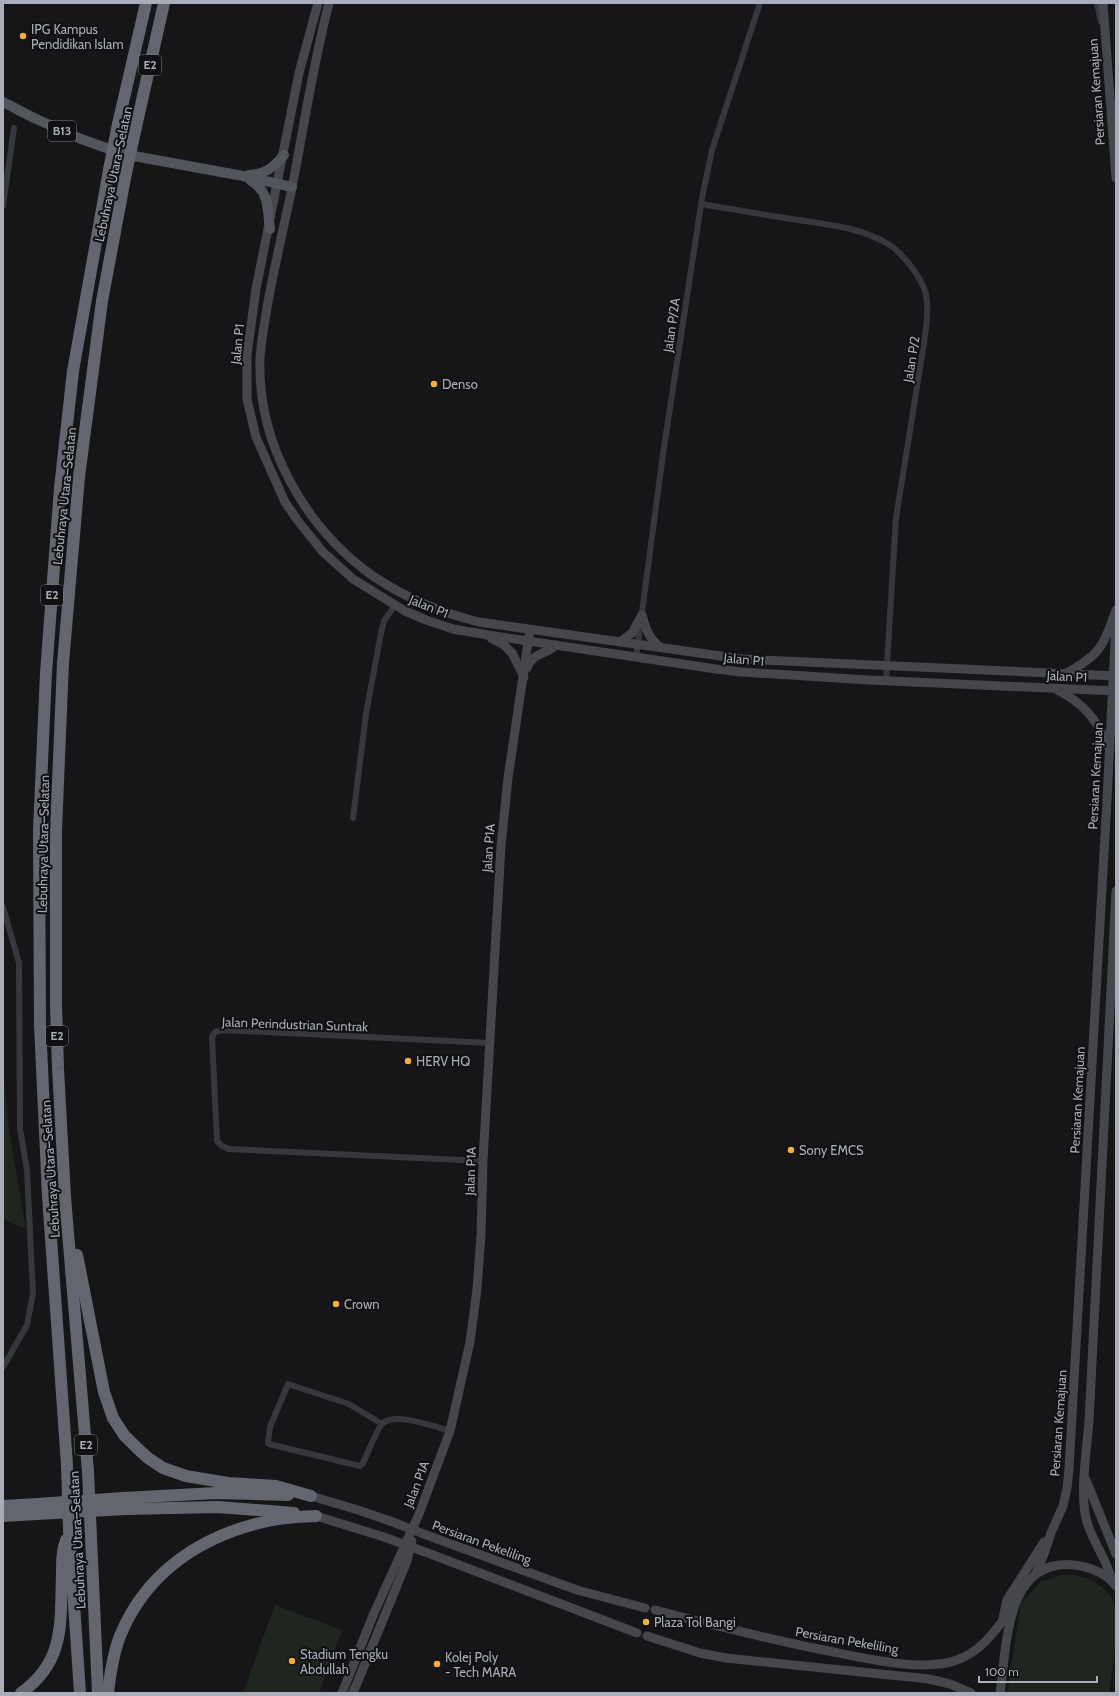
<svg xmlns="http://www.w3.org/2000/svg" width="1119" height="1696" font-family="Cabin,sans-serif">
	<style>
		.green { fill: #1e261f }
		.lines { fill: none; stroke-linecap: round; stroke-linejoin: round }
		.minor { stroke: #37383d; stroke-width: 6 }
		.secondary { stroke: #45474d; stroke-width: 9 }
		.primary { stroke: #53555c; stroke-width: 10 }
		.motorway { stroke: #63666e; stroke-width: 12 }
		.secondary-bridge { stroke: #45474d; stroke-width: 9 }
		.motorway-bridge { stroke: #63666e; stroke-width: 12 }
		.poi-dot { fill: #f2b134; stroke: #111113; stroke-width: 1.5 }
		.labels { text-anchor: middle; stroke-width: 4; stroke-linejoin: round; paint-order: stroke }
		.shield { fill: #111113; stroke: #7b7e86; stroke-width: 1 }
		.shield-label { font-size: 12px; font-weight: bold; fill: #a8adb8 }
		.poi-label { font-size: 13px; fill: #a8adb8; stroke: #111113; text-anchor: start }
		.street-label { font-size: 13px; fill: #a8adb8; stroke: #111113 }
	</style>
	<rect width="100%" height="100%" fill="#161618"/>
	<g class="green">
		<polygon points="3,1071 9,1129 26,1229 3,1219"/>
		<path d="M 1061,1575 C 1067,1575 1074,1574 1079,1576 C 1095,1579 1114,1593 1116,1610 C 1119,1635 1112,1667 1109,1693 L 1007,1693 L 1021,1604 L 1040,1582 Z"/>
		<polygon points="275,1605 342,1630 319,1693 243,1693"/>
	</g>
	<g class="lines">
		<g class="minor">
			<polyline points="1097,3 1101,22"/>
			<path d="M 701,204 C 731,209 761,214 791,219 C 824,224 860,227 888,244 C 902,252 923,279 926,295 C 929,311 926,327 924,343 L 896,518 L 886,680"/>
			<polyline points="3,206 14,128"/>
			<polyline points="636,657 663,454 702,198 712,150 760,3"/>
			<polyline points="353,818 366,714 381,633 384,621 395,605"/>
			<polyline points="3,907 19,963 20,1129 27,1170 33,1293 27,1325 3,1367"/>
			<polyline points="483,1161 229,1149 222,1146 217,1141 212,1037 215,1032 222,1030 490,1043"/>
			<path d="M 382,1424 L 349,1404 L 288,1384 L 270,1427 L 268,1443 L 269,1444 L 360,1466 L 363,1463 C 367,1455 377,1429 382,1424 C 394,1411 435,1427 450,1431"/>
		</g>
		<g class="secondary">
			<polyline points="318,3 299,73 256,289 247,355 247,399 256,437 285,502 298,521 323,552 353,579 405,611 426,620 453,629 488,635 716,669 741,672 869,680 1116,691"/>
			<path d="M 329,3 C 313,64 304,126 292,188 C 284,226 275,264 268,302 C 265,321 261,340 260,359 C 257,443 305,528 373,576 C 404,597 443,613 479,622 C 491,624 502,625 514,627 L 742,659 L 1116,676"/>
			<polyline points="1103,3 1116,178"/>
			<path d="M 642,615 C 646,629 648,637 660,647"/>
			<polyline points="491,638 504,645 512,653 524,677"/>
			<polyline points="620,642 632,633 642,615"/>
			<path d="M 527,668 C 533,652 546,655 556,645"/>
			<path d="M 1065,674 C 1100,655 1103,647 1116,610"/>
			<path d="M 1057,690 C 1084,703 1098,721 1109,748"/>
			<polyline points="1086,1480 1116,1554"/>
			<polyline points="311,1496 358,1510 390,1521"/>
			<polyline points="316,1516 384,1537"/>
			<polyline points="437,1539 577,1590 645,1608"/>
			<polyline points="433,1555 637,1633"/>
			<polyline points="1036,1573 1044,1554 1051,1533 1063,1506 1067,1488 1069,1469 1107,800 1116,622"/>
			<path d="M 1112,1581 C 1107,1559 1093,1543 1087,1522 C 1079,1497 1087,1448 1089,1421 L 1116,891"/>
			<path d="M 655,1610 C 711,1625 766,1638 823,1650 C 860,1657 922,1673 957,1660 C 985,1650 998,1626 1015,1604"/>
			<polyline points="1003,1618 1007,1600 1044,1542"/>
			<polyline points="647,1636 700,1653 726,1658 929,1679 950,1684 971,1693"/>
			<polyline points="342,1693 374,1613 419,1514 450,1431 470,1342 477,1289 481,1235 483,1161 501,846 508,778 529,636"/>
			<polyline points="353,1693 407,1561 412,1541"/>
			<path d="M 1000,1693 C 1007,1646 1005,1558 1074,1565 C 1090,1567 1106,1573 1116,1586"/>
		</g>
		<g class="primary">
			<polyline points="3,102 34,118 81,139 123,154 243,176 292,187"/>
			<path d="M 249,175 C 266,174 274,167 284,155"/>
			<path d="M 250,180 C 270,192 267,208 270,229"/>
		</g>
		<g class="motorway">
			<polyline points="118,124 146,3"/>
			<polyline points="136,127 164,3"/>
			<polyline points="77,1255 104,1392 113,1418 124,1435 137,1448 148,1458 163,1468 186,1476 228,1483 276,1486 311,1496"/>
			<polyline points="123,1498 216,1493 288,1495"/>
			<polyline points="3,1506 37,1504"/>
			<polyline points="126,1509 218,1507 294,1513"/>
			<polyline points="3,1516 37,1514"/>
			<path d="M 21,1693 C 66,1661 60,1622 62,1574 C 62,1562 62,1551 66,1540"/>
			<polyline points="80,1693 69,1530 67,1465 48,1196 40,1025 39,830 46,673 60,488 73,371 109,170"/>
			<polyline points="98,1693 88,1471 65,1197 58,1068 56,1005 56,830 63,663 79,477 102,301 126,173"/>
			<path d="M 108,1693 C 110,1675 113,1654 120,1636 C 146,1572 202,1535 268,1521 C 284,1517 300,1517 316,1516"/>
		</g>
		<g class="secondary-bridge">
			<polyline points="390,1521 437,1539"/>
			<polyline points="384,1537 433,1555"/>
		</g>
		<g class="motorway-bridge">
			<polyline points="109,170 118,124"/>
			<polyline points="126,173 136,127"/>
			<polyline points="37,1504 123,1498"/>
			<polyline points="37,1514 126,1509"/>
		</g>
	</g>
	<g class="poi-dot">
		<circle cx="23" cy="36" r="4"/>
		<circle cx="434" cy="384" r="4"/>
		<circle cx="408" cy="1061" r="4"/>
		<circle cx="791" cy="1150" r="4"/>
		<circle cx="336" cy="1304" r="4"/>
		<circle cx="646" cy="1622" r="4"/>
		<circle cx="292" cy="1661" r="4"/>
		<circle cx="437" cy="1664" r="4"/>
	</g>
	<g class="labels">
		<g class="shield">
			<rect x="139" y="55" width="22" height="20" rx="3"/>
			<rect x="48" y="121" width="28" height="20" rx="3"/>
			<rect x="41" y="585" width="22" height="20" rx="3"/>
			<rect x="46" y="1026" width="22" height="20" rx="3"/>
			<rect x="75" y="1435" width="22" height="20" rx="3"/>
		</g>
		<g class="shield-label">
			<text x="150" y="69">E2</text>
			<text x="62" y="135">B13</text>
			<text x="52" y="599">E2</text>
			<text x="57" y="1040">E2</text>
			<text x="86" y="1449">E2</text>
		</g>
		<g class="poi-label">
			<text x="31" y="34">IPG Kampus<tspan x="31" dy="15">Pendidikan Islam</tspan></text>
			<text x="442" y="389">Denso</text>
			<text x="416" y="1066">HERV HQ</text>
			<text x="799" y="1155">Sony EMCS</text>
			<text x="344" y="1309">Crown</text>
			<text x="654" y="1627">Plaza Tol Bangi</text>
			<text x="300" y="1659">Stadium Tengku<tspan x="300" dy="15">Abdullah</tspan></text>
			<text x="445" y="1662">Kolej Poly<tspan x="445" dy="15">- Tech MARA</tspan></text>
		</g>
		<g class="street-label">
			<text transform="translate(1096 92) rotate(-94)" y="5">Persiaran Kemajuan</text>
			<text transform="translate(113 174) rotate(-78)" y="5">Lebuhraya Utara–Selatan</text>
			<text transform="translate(671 325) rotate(-82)" y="5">Jalan P/2A</text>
			<text transform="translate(237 344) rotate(-84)" y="5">Jalan P1</text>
			<text transform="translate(911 359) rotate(-81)" y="5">Jalan P/2</text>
			<text transform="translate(64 496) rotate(-84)" y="5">Lebuhraya Utara–Selatan</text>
			<text transform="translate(429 606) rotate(22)" y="5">Jalan P1</text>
			<text transform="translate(744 659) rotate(5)" y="5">Jalan P1</text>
			<text transform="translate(1067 676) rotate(3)" y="5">Jalan P1</text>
			<text transform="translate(1095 776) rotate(-87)" y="5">Persiaran Kemajuan</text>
			<text transform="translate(43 844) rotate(-89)" y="5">Lebuhraya Utara–Selatan</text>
			<text transform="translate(488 848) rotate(-86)" y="5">Jalan P1A</text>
			<text transform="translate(295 1024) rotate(2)" y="5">Jalan Perindustrian Suntrak</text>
			<text transform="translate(1077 1100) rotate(-87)" y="5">Persiaran Kemajuan</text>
			<text transform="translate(50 1169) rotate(-94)" y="5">Lebuhraya Utara–Selatan</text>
			<text transform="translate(470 1171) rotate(-88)" y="5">Jalan P1A</text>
			<text transform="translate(1058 1423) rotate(-86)" y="5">Persiaran Kemajuan</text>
			<text transform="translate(416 1484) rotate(-69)" y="5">Jalan P1A</text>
			<text transform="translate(77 1540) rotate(-93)" y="5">Lebuhraya Utara–Selatan</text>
			<text transform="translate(482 1542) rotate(20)" y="5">Persiaran Pekeliling</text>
			<text transform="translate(847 1640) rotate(10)" y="5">Persiaran Pekeliling</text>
		</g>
	</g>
	<rect width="1119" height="1696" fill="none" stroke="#a8adb8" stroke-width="8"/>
	<path d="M979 1676v6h118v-6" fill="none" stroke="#a8adb8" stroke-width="2"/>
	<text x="985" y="1676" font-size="12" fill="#a8adb8" stroke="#111113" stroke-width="3" paint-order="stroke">100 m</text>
</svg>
